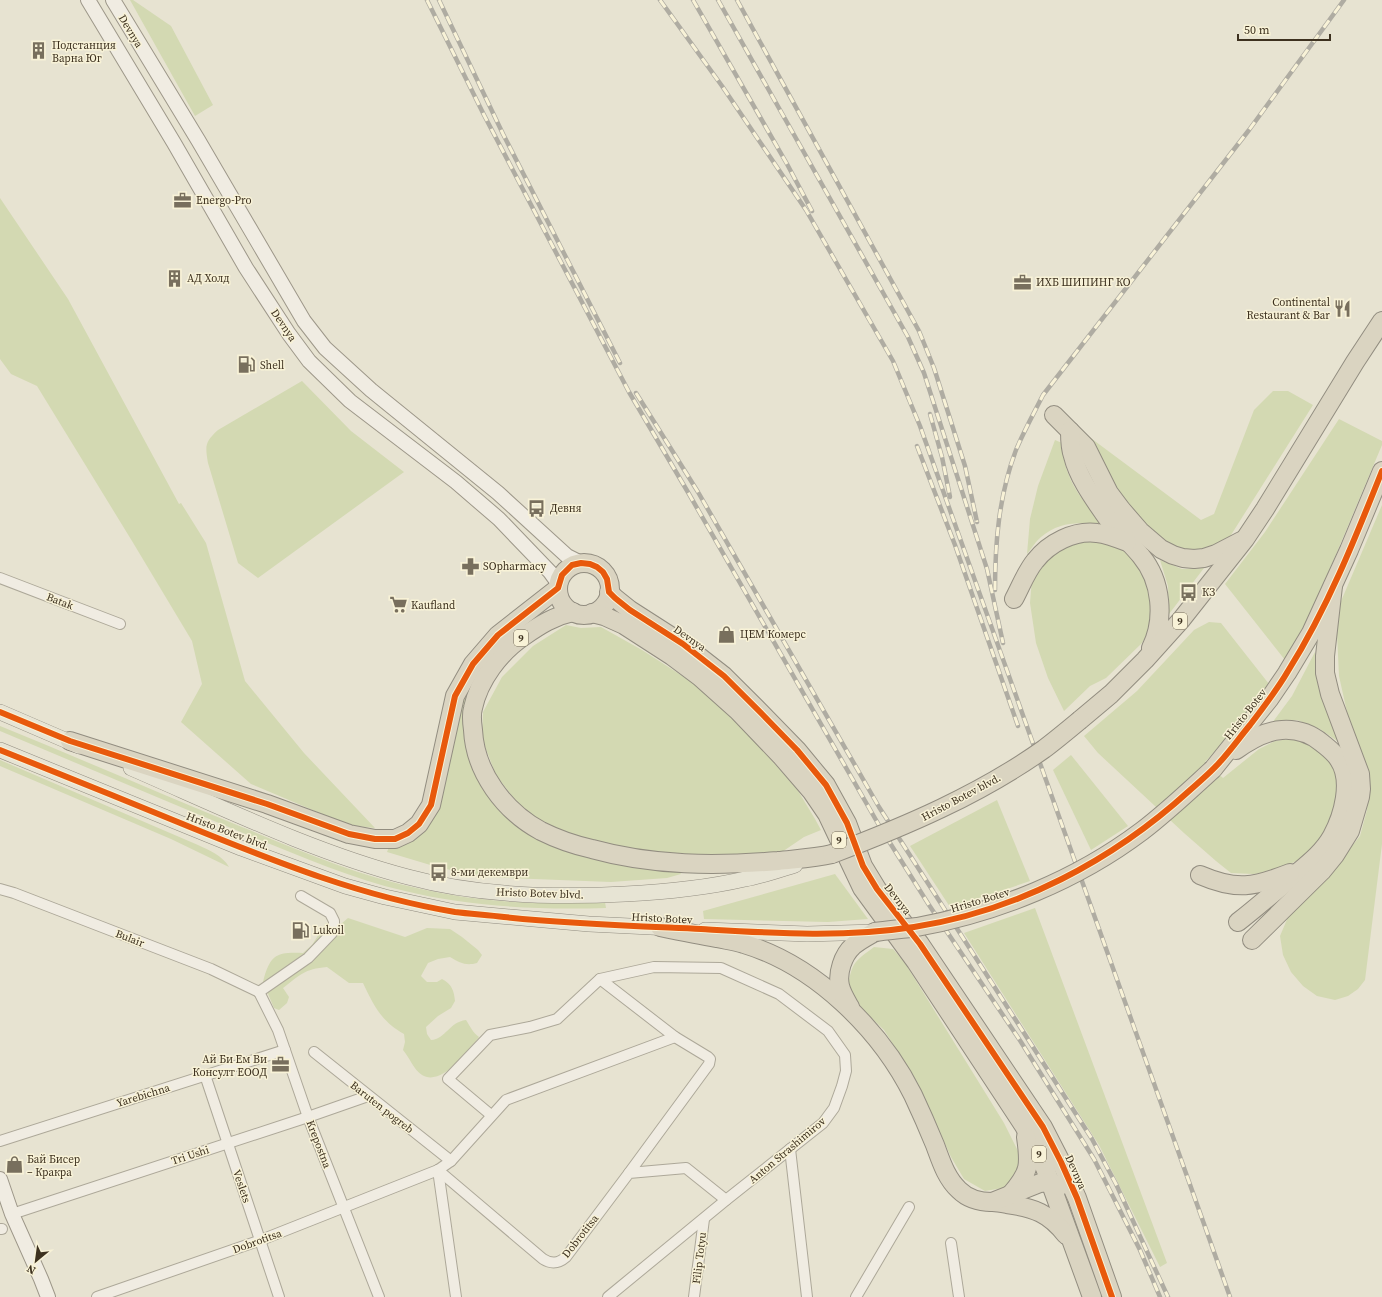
<svg xmlns="http://www.w3.org/2000/svg" width="1382" height="1297" font-family="'Source Serif 4',serif">
	<style>
		.green { fill: #d3d9b2 }
		.lines { fill: none; stroke-linecap: round; stroke-linejoin: round }
		.street-casing { stroke: #ada899; stroke-width: 12 }
		.secondary-casing { stroke: #9d9789; stroke-width: 16 }
		.primary-casing { stroke: #928d80; stroke-width: 16 }
		.highway-casing { stroke: #928d80; stroke-width: 20 }
		.street { stroke: #f0ece2; stroke-width: 10 }
		.secondary { stroke: #f0ece2; stroke-width: 14 }
		.primary { stroke: #e7e4d4; stroke-width: 15 }
		.highway { stroke: #dad4c1; stroke-width: 18 }
		.rail-casing { stroke: #afaca2; stroke-width: 4.5 }
		.rail { stroke: #f8f2d7; stroke-width: 3; stroke-dasharray: 9; stroke-linecap: butt }
		.highway-bridge-casing { stroke: #928d80; stroke-width: 20; stroke-linecap: butt }
		.highway-bridge { stroke: #dad4c1; stroke-width: 18 }
		.cycleway-casing { stroke: #f8f2d7; stroke-width: 8 }
		.cycleway { stroke: #e8590c; stroke-width: 6 }
		.labels { text-anchor: middle; stroke-width: 3; stroke-linejoin: round; paint-order: stroke }
		.shield { fill: #f8f2d7; stroke: #756b56; stroke-width: 1 }
		.shield-label { font-size: 10px; font-weight: bold; fill: #3d311f }
		.street-label { font-size: 11px; fill: #3d311f; stroke: #f8f2d7 }
		.poi-label { font-size: 11px; fill: #3d311f; stroke: #f8f2d7; text-anchor: start }
	</style>
	<rect width="100%" height="100%" fill="#e7e3d1"/>
	<g class="green">
		<polygon points="130,0 133,0 171,26 213,105 195,116"/>
		<polygon points="0,198 68,299 179,504 181,503 206,543 245,681 304,753 375,828 348,825 251,784 181,722 202,684 192,641 132,541 37,386 11,374 0,359"/>
		<path d="M 302,381 L 351,431 L 404,472 L 258,578 L 238,563 L 208,463 C 205,445 205,442 218,430 Z"/>
		<path d="M 1273,391 L 1288,391 L 1313,405 L 1231,535 C 1226,539 1221,545 1216,547 C 1154,570 1110,480 1088,436 L 1201,520 L 1214,514 L 1254,410 Z"/>
		<polygon points="1339,419 1382,441 1382,445 1313,609 1285,660 1225,584 1265,532"/>
		<path d="M 1055,440 L 1062,443 C 1064,452 1064,464 1068,473 C 1076,495 1091,510 1107,526 C 1083,522 1061,520 1041,537 C 1036,541 1032,548 1027,554 L 1030,519 L 1038,486 Z"/>
		<polygon points="1382,505 1382,844 1365,980 1358,989 1348,996 1335,1000 1317,996 1303,986 1291,972 1283,955 1280,936 1288,917 1335,867 1360,836 1367,810 1370,776 1347,712 1339,676 1336,613"/>
		<polygon points="1108,540 1128,552 1146,576 1153,604 1151,626 1142,643 1106,678 1090,686 1064,711 1048,678 1036,643 1030,603 1032,578 1041,563 1071,542"/>
		<polygon points="1160,560 1182,569 1204,568 1169,614 1168,586"/>
		<polygon points="1209,622 1221,623 1269,684 1235,729 1205,762 1223,778 1259,749 1275,741 1297,738 1318,746 1331,758 1337,776 1337,797 1330,823 1318,843 1300,859 1275,872 1253,874 1231,873 1216,861 1184,833 1098,753 1084,736 1137,691 1194,630"/>
		<polygon points="566,625 581,628 601,627 642,650 698,686 750,736 797,789 815,819 821,830 804,837 776,856 683,857 630,850 584,839 548,826 519,805 496,775 482,739 483,712 502,677 533,646"/>
		<polygon points="1315,652 1321,688 1340,743 1320,729 1297,720 1272,723 1292,696"/>
		<polygon points="468,687 473,689 477,777 494,805 518,825 550,843 592,859 634,867 678,869 681,874 667,878 611,882 483,877 437,867 387,852 390,845 422,830 457,713"/>
		<path d="M 0,726 C 81,759 161,794 242,827 C 301,851 359,876 421,889 C 482,903 543,905 605,902 L 606,908 C 538,910 472,907 405,891 C 349,878 296,854 243,833 C 161,799 81,765 0,731 Z"/>
		<polygon points="1071,755 1128,826 1091,850 1053,770"/>
		<path d="M 0,760 L 198,845 C 209,850 223,856 229,867 L 171,839 L 0,766 Z"/>
		<polygon points="997,800 1030,881 1001,891 950,907 910,846"/>
		<polygon points="835,874 868,919 828,922 704,919 703,911"/>
		<polygon points="1035,908 1167,1263 1160,1267 1099,1145 964,933"/>
		<path d="M 348,918 L 405,937 L 427,928 L 450,929 L 462,937 L 478,950 L 482,955 L 477,963 C 466,966 460,963 450,957 L 438,959 L 428,963 L 421,976 L 427,982 L 437,982 L 442,979 C 452,984 454,991 455,1001 L 451,1008 L 438,1016 L 426,1027 L 427,1034 L 431,1040 C 446,1039 449,1022 466,1020 C 470,1026 473,1033 479,1037 C 469,1051 441,1087 422,1075 C 413,1069 410,1058 403,1050 L 405,1042 L 404,1034 C 381,1021 374,1006 363,983 L 349,983 L 327,967 C 304,969 300,975 283,988 L 289,997 L 287,1003 L 279,1010 L 274,1008 L 263,982 C 270,954 277,952 303,953 L 312,945 L 326,923 L 341,924 Z"/>
		<path d="M 874,947 L 893,949 L 905,963 L 1004,1123 L 1020,1155 L 1016,1175 L 1003,1188 L 985,1191 L 964,1179 L 951,1157 L 917,1082 L 884,1030 L 862,1009 L 848,987 C 852,962 854,962 874,947 Z"/>
	</g>
	<g class="lines">
		<defs>
			<g id="street">
				<polyline points="0,578 120,624"/>
				<polyline points="0,889 14,893 211,969 259,992"/>
				<polyline points="600,979 675,1037 708,1057 710,1059 709,1064 629,1173"/>
				<polyline points="259,992 278,1030 308,1117 379,1297"/>
				<polyline points="259,992 308,958 332,933 334,925 334,921 330,913 301,896"/>
				<polyline points="314,1052 451,1161"/>
				<polyline points="205,1075 279,1297"/>
				<polyline points="491,1115 448,1079 490,1035 530,1027 557,1019 600,979 654,967 721,968 779,994 828,1031 845,1055 846,1071 842,1086 834,1108 823,1123 726,1200 608,1297"/>
				<polyline points="0,1141 285,1050"/>
				<polyline points="790,1149 807,1297"/>
				<path d="M 438,1170 L 543,1259 C 551,1264 558,1264 566,1257 L 629,1173 L 686,1168 L 726,1200"/>
				<polyline points="438,1170 456,1297"/>
				<polyline points="12,1214 308,1117 368,1096"/>
				<polyline points="0,1229 2,1229"/>
				<polyline points="951,1243 959,1297"/>
				<polyline points="97,1297 261,1240 438,1170 451,1161 506,1100 675,1037"/>
				<polyline points="694,1297 704,1219"/>
				<polyline points="856,1297 909,1207"/>
			</g>
			<g id="secondary">
				<polyline points="88,0 174,143 246,268 289,334 309,361 350,401 456,482 499,519 550,572 558,583"/>
				<polyline points="113,0 198,140 304,321 325,348 371,390 498,493 567,556 581,563"/>
				<polyline points="0,1179 12,1214 41,1279 48,1297"/>
			</g>
			<g id="primary">
				<polyline points="0,712 79,746"/>
				<polyline points="0,750 241,848 345,886 385,897 455,912 589,924 671,928"/>
				<path d="M 131,768 C 221,807 313,852 408,877 C 478,896 553,898 625,894 C 665,892 706,888 745,879 C 762,876 779,870 795,865"/>
				<polyline points="705,930 807,934 875,932"/>
			</g>
			<g id="highway">
				<polyline points="1054,415 1086,447 1109,493 1121,509 1140,531 1161,549 1173,555 1183,558 1194,559 1204,558 1216,554 1241,541"/>
				<path d="M 1070,431 C 1070,439 1070,448 1073,456 C 1078,476 1091,495 1103,512 C 1114,529 1129,541 1141,556 C 1162,581 1165,620 1151,648"/>
				<circle cx="584" cy="589" r="26"/>
				<polyline points="609,592 615,598 630,610 683,644 724,676 763,715 797,750 826,785 847,823 863,866 877,889 920,944 1043,1127 1061,1162 1077,1198 1112,1297"/>
				<path d="M 1014,599 C 1021,586 1026,572 1035,561 C 1049,543 1074,530 1097,533 C 1107,534 1117,538 1127,542"/>
				<path d="M 573,612 C 554,616 540,625 524,636 C 500,652 479,680 473,708 C 471,715 472,723 473,730 C 475,772 504,811 541,831 C 557,839 574,845 592,849 C 653,866 716,866 778,861 C 796,859 815,858 832,854"/>
				<polyline points="592,613 604,616 624,625 672,656 700,677 738,711 781,756 812,792 827,814 862,888 916,962 1024,1126 1045,1168 1092,1297"/>
				<polyline points="1080,720 1111,694 1145,660 1181,620 1245,539 1265,509 1355,362 1382,321"/>
				<polyline points="70,741 267,804 349,834 375,839 395,839 408,833 419,824 431,805 455,696 473,664 498,635 558,588"/>
				<path d="M 1236,750 C 1250,740 1265,731 1282,730 C 1297,729 1311,734 1322,743 C 1328,748 1335,753 1339,760 C 1353,781 1343,816 1332,836 C 1322,854 1305,866 1290,879 C 1273,893 1256,908 1238,922"/>
				<polyline points="1213,769 1270,698 1287,673 1311,633 1349,550 1382,471"/>
				<path d="M 1200,875 C 1237,891 1254,887 1290,873"/>
				<path d="M 660,927 C 679,931 698,935 717,938 C 726,940 735,941 744,944 C 815,965 880,1029 913,1095 C 921,1112 928,1128 935,1145 C 941,1161 946,1178 959,1190 C 968,1199 979,1202 992,1202 C 997,1202 1002,1203 1007,1204 C 1034,1208 1049,1213 1066,1235"/>
				<polyline points="1252,940 1322,871 1335,855 1350,831 1360,797 1361,789 1360,774 1330,694 1325,673 1325,656 1333,586"/>
				<path d="M 850,1007 C 846,1000 842,994 840,986 C 837,973 843,955 853,946 C 860,940 868,936 875,932"/>
				<path d="M 1011,1194 C 1030,1172 1030,1165 1026,1137"/>
				<polyline points="992,1202 1040,1183 1050,1182 1060,1186"/>
			</g>
		</defs>
		<use href="#street" class="street-casing"/>
		<use href="#secondary" class="secondary-casing"/>
		<use href="#primary" class="primary-casing"/>
		<use href="#highway" class="highway-casing"/>
		<use href="#street" class="street"/>
		<use href="#secondary" class="secondary"/>
		<use href="#primary" class="primary"/>
		<use href="#highway" class="highway"/>
		<defs>
			<g id="rail">
				<polyline points="427,0 484,115 629,392 689,494 880,827 929,905 1021,1042 1094,1159 1140,1250 1160,1297"/>
				<polyline points="439,0 503,134 620,363"/>
				<polyline points="660,0 722,86 806,210 893,361 920,426 1230,1297"/>
				<polyline points="693,0 787,164 812,211"/>
				<polyline points="718,0 908,337 924,373 987,569 1003,643"/>
				<polyline points="737,0 919,331 934,368 965,466 977,522"/>
				<polyline points="636,393 698,492 879,807 1092,1139 1116,1184 1168,1297"/>
				<polyline points="930,414 942,457 950,497"/>
				<polyline points="917,446 955,545 1018,726"/>
				<path d="M 995,590 C 995,542 999,495 1016,450 C 1024,431 1034,413 1043,395 L 1249,130 L 1344,0"/>
			</g>
		</defs>
		<use href="#rail" class="rail-casing"/>
		<use href="#rail" class="rail"/>
		<defs>
			<g id="highway-bridge">
				<path d="M 832,854 C 906,826 979,795 1044,749 C 1056,740 1068,730 1080,720"/>
				<path d="M 875,932 C 889,930 903,929 917,927 C 998,912 1077,880 1142,831 C 1167,812 1190,790 1213,769"/>
			</g>
		</defs>
		<use href="#highway-bridge" class="highway-bridge-casing"/>
		<use href="#highway-bridge" class="highway-bridge"/>
		<defs>
			<g id="cycleway">
				<polyline points="0,712 70,741 267,804 349,834 375,839 395,839 408,833 419,824 431,805 455,696 473,664 498,635 558,588 562,575 572,565 581,563 590,564 597,567 603,572 607,579 609,592 615,598 630,610 683,644 724,676 763,715 797,750 826,785 847,823 863,866 877,889 920,944 1043,1127 1061,1162 1077,1198 1112,1297"/>
				<path d="M 0,750 C 63,775 127,801 190,827 C 276,862 363,897 455,912 C 471,914 488,915 504,917 C 570,924 635,926 701,929 C 771,933 843,938 914,927 C 1017,911 1112,861 1189,791 C 1199,782 1210,773 1219,763 C 1230,751 1240,737 1250,725 C 1263,708 1277,690 1288,671 C 1327,609 1355,539 1382,471"/>
			</g>
		</defs>
		<use href="#cycleway" class="cycleway-casing"/>
		<use href="#cycleway" class="cycleway"/>
	</g>
	<defs>
		<symbol id="building-bare" viewBox="-9 -9 18 18"><path d="M-4-6H4V6H1V3H-1V6H-4ZM-2.5-4.3h1.7v1.8h-1.7ZM.8-4.3h1.7v1.8H.8ZM-2.5-1h1.7V.8h-1.7ZM.8-1h1.7V.8H.8Z" fill="#786f5d" stroke="#f8f2d7" stroke-width="2.5" paint-order="stroke"/></symbol>
		<symbol id="office-bare" viewBox="-9 -9 18 18"><path d="M-6-3h4V-5.5h4V-3h4V5H-6ZM-1-4.5V-3h2v-1.5ZM-6 0V1H6V0Z" fill="#786f5d" stroke="#f8f2d7" stroke-width="2.5" paint-order="stroke"/></symbol>
		<symbol id="restaurant-bare" viewBox="-9 -9 18 18"><path d="M-5-6h1v4h1v-4h1v4h1v-4h1v5L-1.5 .5V6h-2V.5L-5-1ZM5-6V6H3V1.5H1.5Q1.5-4 5-6Z" fill="#786f5d" stroke="#f8f2d7" stroke-width="2.5" paint-order="stroke"/></symbol>
		<symbol id="fuel-bare" viewBox="-9 -9 18 18"><path d="M-5.5-6h7V0h2V4h1.3V-2.5L3-4.5l.8-.8L6-3V5H2.5V1h-1V6h-7ZM-4.2-4.7v3.2H.2V-4.7Z" fill="#786f5d" stroke="#f8f2d7" stroke-width="2.5" paint-order="stroke"/></symbol>
		<symbol id="bus-bare" viewBox="-9 -9 18 18"><path d="M-5-6H5V4H4V6H2V4H-2V6H-4V4H-5ZM-3.5-4V0h7V-4ZM-3.5 1.2v1.5H-2V1.2ZM2 1.2v1.5H3.5V1.2Z" fill="#786f5d" stroke="#f8f2d7" stroke-width="2.5" paint-order="stroke"/></symbol>
		<symbol id="pharmacy-bare" viewBox="-9 -9 18 18"><path d="M-2-6h4v4h4v4h-4v4h-4v-4h-4v-4h4Z" fill="#786f5d" stroke="#f8f2d7" stroke-width="2.5" paint-order="stroke"/></symbol>
		<symbol id="supermarket-bare" viewBox="-9 -9 18 18"><path d="M-6-5.5h2.5l.6 2H6L4.5 2H-2.5L-4.4-4H-6ZM-1.5 3.2a1.3 1.3 0 1 0 .1 0ZM3 3.2a1.3 1.3 0 1 0 .1 0Z" fill="#786f5d" stroke="#f8f2d7" stroke-width="2.5" paint-order="stroke"/></symbol>
		<symbol id="shop-bare" viewBox="-9 -9 18 18"><path d="M-5-2.5h2.3a2.7 3.5 0 0 1 5.4 0H5L5.5 6h-11ZM-1.5-2.5h3a1.5 2.3 0 0 0-3 0Z" fill="#786f5d" stroke="#f8f2d7" stroke-width="2.5" paint-order="stroke"/></symbol>
	</defs>
	<g fill-rule="evenodd">
		<use href="#building-bare" x="26" y="38" width="25" height="25"/>
		<use href="#office-bare" x="170" y="188" width="25" height="25"/>
		<use href="#building-bare" x="162" y="266" width="25" height="25"/>
		<use href="#office-bare" x="1010" y="270" width="25" height="25"/>
		<use href="#restaurant-bare" x="1330" y="296" width="25" height="25"/>
		<use href="#fuel-bare" x="234" y="352" width="25" height="25"/>
		<use href="#bus-bare" x="524" y="496" width="25" height="25"/>
		<use href="#pharmacy-bare" x="458" y="554" width="25" height="25"/>
		<use href="#bus-bare" x="1176" y="580" width="25" height="25"/>
		<use href="#supermarket-bare" x="386" y="592" width="25" height="25"/>
		<use href="#shop-bare" x="714" y="622" width="25" height="25"/>
		<use href="#bus-bare" x="426" y="860" width="25" height="25"/>
		<use href="#fuel-bare" x="288" y="918" width="25" height="25"/>
		<use href="#office-bare" x="268" y="1052" width="25" height="25"/>
		<use href="#shop-bare" x="2" y="1152" width="25" height="25"/>
	</g>
	<g class="labels">
		<g class="shield">
			<rect x="1173" y="613" width="14" height="16" rx="3"/>
			<rect x="514" y="630" width="14" height="16" rx="3"/>
			<rect x="832" y="832" width="14" height="16" rx="3"/>
			<rect x="1032" y="1146" width="14" height="16" rx="3"/>
		</g>
		<g class="shield-label">
			<text x="1180" y="625">9</text>
			<text x="521" y="642">9</text>
			<text x="839" y="844">9</text>
			<text x="1039" y="1158">9</text>
		</g>
		<g class="street-label">
			<text transform="translate(131 31) rotate(59)" y="4">Devnya</text>
			<text transform="translate(284 325) rotate(56)" y="4">Devnya</text>
			<text transform="translate(60 601) rotate(21)" y="4">Batak</text>
			<text transform="translate(690 638) rotate(35)" y="4">Devnya</text>
			<text transform="translate(1245 714) rotate(-52)" y="4">Hristo Botev</text>
			<text transform="translate(961 797) rotate(-28)" y="4">Hristo Botev blvd.</text>
			<text transform="translate(228 831) rotate(21)" y="4">Hristo Botev blvd.</text>
			<text transform="translate(540 893) rotate(2)" y="4">Hristo Botev blvd.</text>
			<text transform="translate(898 899) rotate(52)" y="4">Devnya</text>
			<text transform="translate(980 900) rotate(-17)" y="4">Hristo Botev</text>
			<text transform="translate(662 918) rotate(3)" y="4">Hristo Botev</text>
			<text transform="translate(130 938) rotate(21)" y="4">Bulair</text>
			<text transform="translate(143 1095) rotate(-17)" y="4">Yarebichna</text>
			<text transform="translate(382 1107) rotate(38)" y="4">Baruten pogreb</text>
			<text transform="translate(319 1144) rotate(69)" y="4">Krepostna</text>
			<text transform="translate(787 1150) rotate(-40)" y="4">Anton Strashimirov</text>
			<text transform="translate(190 1155) rotate(-18)" y="4">Tri Ushi</text>
			<text transform="translate(1076 1172) rotate(66)" y="4">Devnya</text>
			<text transform="translate(242 1186) rotate(71)" y="4">Veslets</text>
			<text transform="translate(580 1236) rotate(-52)" y="4">Dobrotitsa</text>
			<text transform="translate(257 1241) rotate(-20)" y="4">Dobrotitsa</text>
			<text transform="translate(699 1258) rotate(-83)" y="4">Filip Totyu</text>
		</g>
		<g class="poi-label">
			<text x="52" y="49">Подстанция<tspan x="52" dy="13">Варна Юг</tspan></text>
			<text x="196" y="204">Energo-Pro</text>
			<text x="187" y="282">АД Холд</text>
			<text x="1036" y="286">ИХБ ШИПИНГ КО</text>
			<text x="1330" y="306" text-anchor="end">Continental<tspan x="1330" dy="13">Restaurant &amp; Bar</tspan></text>
			<text x="260" y="369">Shell</text>
			<text x="550" y="512">Девня</text>
			<text x="483" y="570">SOpharmacy</text>
			<text x="1202" y="596">КЗ</text>
			<text x="411" y="609">Kaufland</text>
			<text x="740" y="638">ЦЕМ Комерс</text>
			<text x="451" y="876">8-ми декември</text>
			<text x="313" y="934">Lukoil</text>
			<text x="267" y="1063" text-anchor="end">Ай Би Ем Ви<tspan x="267" dy="13">Консулт ЕООД</tspan></text>
			<text x="27" y="1163">Бай Бисер<tspan x="27" dy="13">– Кракра</tspan></text>
		</g>
	</g>
	<g transform="translate(36 1261) rotate(209)" stroke="#f8f2d7" stroke-width="3" paint-order="stroke">
	<path d="M0-3L7 15L0 10L-7 15Z" fill="#3d311f"/>
	<text y="-6" font-size="11" font-weight="bold" text-anchor="middle" fill="#3d311f">N</text>
	</g>
	<path d="M1238 34v6h92v-6" fill="none" stroke="#3d311f" stroke-width="2"/>
	<text x="1244" y="34" font-size="12" fill="#3d311f" stroke="#f8f2d7" stroke-width="3" paint-order="stroke">50 m</text>
</svg>
